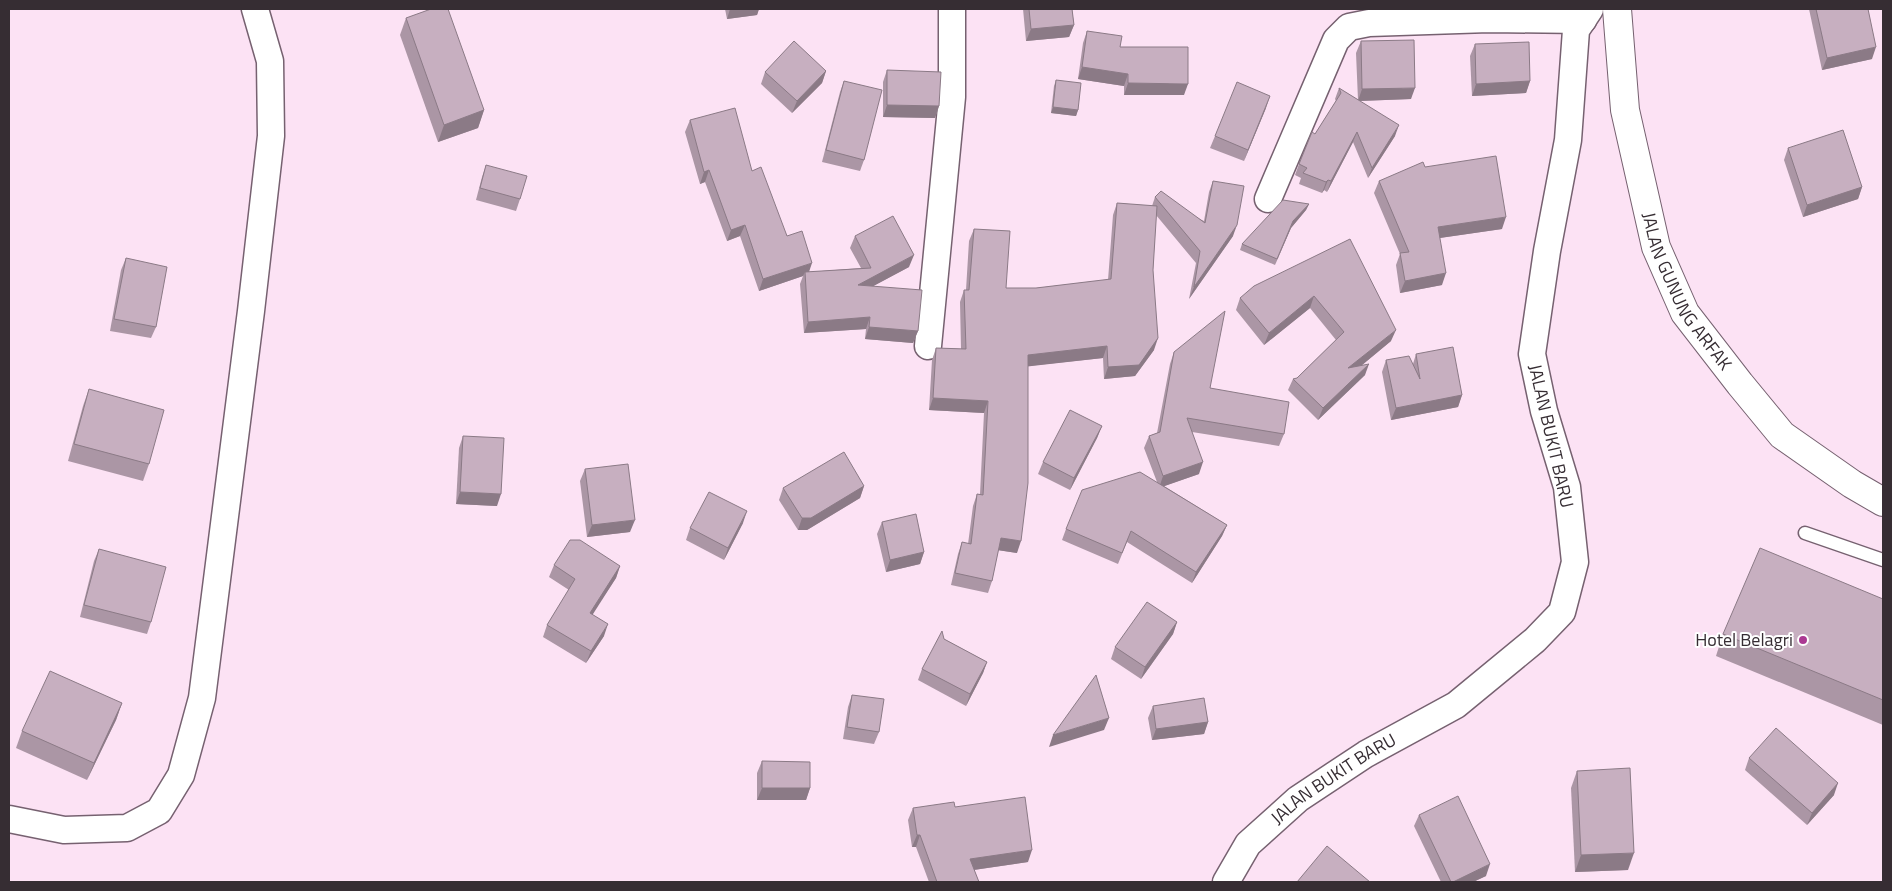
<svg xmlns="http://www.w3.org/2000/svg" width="1892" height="891" font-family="'Titillium Web',sans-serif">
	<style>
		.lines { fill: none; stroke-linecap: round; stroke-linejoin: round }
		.service-casing { stroke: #766170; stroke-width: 15 }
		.minor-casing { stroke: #766170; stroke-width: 29 }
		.tertiary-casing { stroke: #766170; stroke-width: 30 }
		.service { stroke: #fff; stroke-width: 12 }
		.minor { stroke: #fff; stroke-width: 26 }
		.tertiary { stroke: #fff; stroke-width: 28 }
		.wall { fill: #ab96a5 }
		.shaded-wall { fill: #8b7a86 }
		.building { fill: #c7afc0; stroke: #8b7a86 }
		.poi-dot { fill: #ab3993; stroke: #fff; stroke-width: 2 }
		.labels { text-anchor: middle; stroke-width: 4; stroke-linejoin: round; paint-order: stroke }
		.street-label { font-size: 18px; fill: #362d33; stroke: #fff }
		.poi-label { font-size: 18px; fill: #362d33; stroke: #fff; text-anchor: end }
	</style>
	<rect width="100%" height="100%" fill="#fce2f4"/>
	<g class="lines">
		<defs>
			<polyline id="service" points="1805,533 1883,560"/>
			<g id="minor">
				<polyline points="1268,199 1336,40 1349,27 1369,23 1489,19 1583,20"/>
				<polyline points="928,346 952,97 952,9"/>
				<polyline points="9,819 64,830 127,828 159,811 181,775 202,698 251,311 271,136 270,61 255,9"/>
				<path id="s1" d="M 1226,882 L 1248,844 L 1298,799 L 1366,754 L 1456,705 L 1535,640 L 1562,612 L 1575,562 L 1567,487 L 1544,411 L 1532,354 L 1547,251 L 1568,140 L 1576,30 L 1590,9"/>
			</g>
			<g id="tertiary">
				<path id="s2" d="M 1617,9 L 1625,110 L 1656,247 L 1685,313 L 1740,384 L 1782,435 L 1852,484 L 1883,502"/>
			</g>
		</defs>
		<use href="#service" class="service-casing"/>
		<use href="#minor" class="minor-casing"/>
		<use href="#tertiary" class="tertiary-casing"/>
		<use href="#service" class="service"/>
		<use href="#minor" class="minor"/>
		<use href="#tertiary" class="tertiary"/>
	</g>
	<g class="wall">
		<polygon points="725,9 759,9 757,15 727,19"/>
		<polygon points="1023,9 1072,9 1074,25 1069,37 1026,41"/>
		<polygon points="1809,9 1868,9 1872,59 1822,70"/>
		<polygon points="406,18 484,110 478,128 438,142 400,35"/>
		<polygon points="1087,31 1120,47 1184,95 1124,95 1124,86 1078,79 1083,43"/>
		<polygon points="1361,41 1411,99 1360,101 1395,136 1368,178 1353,142 1327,192 1324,190 1322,193 1299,184 1301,178 1295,175 1299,164 1315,134 1336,101 1335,99 1339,88 1358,100 1356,53"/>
		<polygon points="1475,44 1530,81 1526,93 1472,96 1470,56"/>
		<polygon points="887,70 939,106 935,118 883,117 883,82"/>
		<polygon points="826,71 822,83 792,113 761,84 765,72"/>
		<polygon points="1056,80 1078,110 1076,116 1051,113 1054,86"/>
		<polygon points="844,81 864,160 860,171 822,162 840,92"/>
		<polygon points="1266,108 1244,161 1210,148 1215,136"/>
		<polygon points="690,120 752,171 787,236 809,272 861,268 850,248 855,236 909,267 873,286 918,331 913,343 865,339 866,329 804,333 800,284 803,276 759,291 740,236 727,241 705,182 700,184 685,132"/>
		<polygon points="1788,148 1862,187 1858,199 1803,217 1784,160"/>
		<polygon points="486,165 520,199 516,211 476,200 482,177"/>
		<polygon points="1425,167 1502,229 1439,238 1442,285 1400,293 1396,265 1400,254 1374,193 1379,181"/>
		<polygon points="1213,181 1233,236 1189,299 1196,263 1156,215 1153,270 1154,350 1135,376 1104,379 1103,358 1028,366 1017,553 998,550 992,581 988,593 951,585 958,554 962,542 968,544 973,506 977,494 980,494 984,413 929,410 932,360 936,348 961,349 960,302 964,290 966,290 969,241 974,229 1006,288 1036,288 1108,280 1113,215 1117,203 1152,206 1155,197 1204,221 1209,192"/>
		<polygon points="1309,204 1306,210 1291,228 1275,265 1240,250 1242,244"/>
		<polygon points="1350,239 1391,341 1362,365 1365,375 1318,420 1288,390 1293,379 1297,378 1336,340 1310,308 1264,345 1236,310 1240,298"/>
		<polygon points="126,258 156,327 151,338 110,331 121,270"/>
		<polygon points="1174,352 1210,388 1284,434 1279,446 1192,432 1199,474 1164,486 1227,525 1222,536 1192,583 1127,542 1118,564 1062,540 1066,529 1157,482 1144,448 1149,436 1157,433 1170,364"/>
		<polygon points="1416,354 1462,395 1458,407 1391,420 1382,372 1386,360 1413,364"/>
		<polygon points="89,389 149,464 143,481 68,461 83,406"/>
		<polygon points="1102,426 1097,438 1070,490 1038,474 1043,462"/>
		<polygon points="463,436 497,506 456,504 459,448"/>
		<polygon points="585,469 630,532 587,537 580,481"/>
		<polygon points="864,486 860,498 807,530 798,530 779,500 783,488"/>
		<polygon points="882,522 924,552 920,564 886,572 877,534"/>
		<polygon points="743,523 724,560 686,540 690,528"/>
		<polygon points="99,549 151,622 147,634 80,617 94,561"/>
		<polygon points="554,565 620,566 616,578 592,614 604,636 586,663 543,637 547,625 569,590 549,577"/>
		<polygon points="1883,599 1883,725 1716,656 1723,634"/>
		<polygon points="1177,622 1173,634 1141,679 1111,659 1115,647"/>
		<polygon points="944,639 987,662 983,673 966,706 918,680 922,669"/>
		<polygon points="852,695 879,732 874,744 843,739 848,707"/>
		<polygon points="122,703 116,720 87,780 16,748 22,731"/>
		<polygon points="1153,706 1208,722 1204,734 1152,740 1148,718"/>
		<polygon points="1749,758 1834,795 1807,825 1745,770"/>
		<polygon points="762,761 810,788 806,800 757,800 757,773"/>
		<polygon points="1577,771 1628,870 1575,872 1571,788"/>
		<polygon points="955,807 1028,862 974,870 979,882 929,882 916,847 912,847 908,820 913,808"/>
		<polygon points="1419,815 1486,876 1473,882 1441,882 1414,826"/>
	</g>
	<g class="shaded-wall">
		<polygon points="730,9 759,9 757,15 727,19"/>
		<polygon points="1074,25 1069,37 1026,41 1031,29"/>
		<polygon points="1876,47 1872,59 1822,70 1827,58"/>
		<polygon points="1082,67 1128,74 1124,86 1078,79"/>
		<polygon points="826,71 822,83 792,113 797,101"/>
		<polygon points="1530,81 1526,93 1472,96 1476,84"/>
		<polygon points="1128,83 1188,84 1184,95 1124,95"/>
		<polygon points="1415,88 1411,99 1358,101 1362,89"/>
		<polygon points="1270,96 1266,108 1244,161 1248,150"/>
		<polygon points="887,105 939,106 935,118 883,117"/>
		<polygon points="1053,107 1078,110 1076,116 1051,113"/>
		<polygon points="484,110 478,128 438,142 444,125"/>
		<polygon points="1399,125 1395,136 1368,178 1372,168"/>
		<polygon points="1357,132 1353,142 1327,192 1331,181"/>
		<polygon points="709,170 705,182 700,184 704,172"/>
		<polygon points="1328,180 1324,190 1322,193 1326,182"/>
		<polygon points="1862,187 1858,199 1803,217 1807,205"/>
		<polygon points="1309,204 1306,210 1291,228 1275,265 1293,221"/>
		<polygon points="1506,217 1502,229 1433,239 1438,227"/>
		<polygon points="745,225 740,236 727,241 731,230"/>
		<polygon points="1237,225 1233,236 1189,299 1194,287"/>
		<polygon points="914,255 909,267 853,297 858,285"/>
		<polygon points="812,263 808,275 805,272 803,276 759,291 763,279"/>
		<polygon points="1446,273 1442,285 1400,293 1405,281"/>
		<polygon points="1314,296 1310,308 1264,345 1269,333"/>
		<polygon points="870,317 866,329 804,333 808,322"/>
		<polygon points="869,327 918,331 913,343 865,339"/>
		<polygon points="1396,330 1391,341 1344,380 1348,368"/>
		<polygon points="1158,338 1154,350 1135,376 1104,379 1108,367"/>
		<polygon points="1107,346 1103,358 1023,367 1028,355"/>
		<polygon points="1369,364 1365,375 1318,420 1323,408"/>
		<polygon points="1462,395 1458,407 1391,420 1396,408"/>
		<polygon points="933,398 988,401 984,413 929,410"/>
		<polygon points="1102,426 1097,438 1070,490 1074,478"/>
		<polygon points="1203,462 1199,474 1159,488 1163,476"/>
		<polygon points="864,486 860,498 807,530 798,530 802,518"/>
		<polygon points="460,492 501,494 497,506 456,504"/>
		<polygon points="747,511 743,523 724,560 728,548"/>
		<polygon points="635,520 630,532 587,537 592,525"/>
		<polygon points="1227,525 1222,536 1192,583 1196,572"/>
		<polygon points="1001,538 1021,541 1017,553 997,550"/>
		<polygon points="924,552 920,564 886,572 890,560"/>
		<polygon points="620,566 616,578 586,625 590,613"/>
		<polygon points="1177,622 1173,634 1141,679 1145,667"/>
		<polygon points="608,624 604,636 586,663 591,651"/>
		<polygon points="987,662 983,673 966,706 970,694"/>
		<polygon points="122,703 116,720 87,780 94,763"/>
		<polygon points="1109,718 1104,730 1049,747 1053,735"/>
		<polygon points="1208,722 1204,734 1152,740 1156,729"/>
		<polygon points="1838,783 1834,795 1807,825 1812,813"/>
		<polygon points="762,788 810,788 806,800 757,800"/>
		<polygon points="917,835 920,835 916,847 912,847"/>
		<polygon points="1032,850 1028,862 966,871 970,859"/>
		<polygon points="1634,853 1628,870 1575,872 1581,855"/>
		<polygon points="1490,864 1486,876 1473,882 1453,882"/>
	</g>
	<g class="building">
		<polygon points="431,9 448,9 484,110 444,125 406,18"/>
		<polygon points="1029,9 1072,9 1074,25 1031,29"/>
		<polygon points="1816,9 1868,9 1876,47 1827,58"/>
		<polygon points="1087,31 1122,36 1120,47 1188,47 1188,84 1128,83 1128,74 1082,67"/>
		<polygon points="1414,40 1415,88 1362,89 1361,41"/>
		<polygon points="794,41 826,71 797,101 765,72"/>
		<polygon points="1529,42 1530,81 1476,84 1475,44"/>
		<polygon points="887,70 941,72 939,106 887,105"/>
		<polygon points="1056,80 1081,83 1078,110 1053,107"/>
		<polygon points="844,81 882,90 864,160 826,150"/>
		<polygon points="1237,82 1270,96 1248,150 1215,136"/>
		<polygon points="1339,88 1399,125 1372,168 1357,132 1331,181 1328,180 1326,182 1303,173 1307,168 1299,164 1312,132 1315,134 1341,93"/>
		<polygon points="735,108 752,171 761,167 787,236 802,231 812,263 763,279 745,225 731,230 709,170 704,172 690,120"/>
		<polygon points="1843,130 1862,187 1807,205 1788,148"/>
		<polygon points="1496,156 1506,217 1438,227 1446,273 1405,281 1400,253 1409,252 1379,181 1423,162 1425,167"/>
		<polygon points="486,165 527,176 520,199 480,188"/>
		<polygon points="1213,181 1244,186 1237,225 1194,287 1200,251 1155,197 1161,191 1205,223"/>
		<polygon points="1283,200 1309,204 1293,221 1277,259 1242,244"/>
		<polygon points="1117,203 1157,206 1153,270 1158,338 1139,365 1108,367 1107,346 1028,355 1028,483 1021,541 1001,538 992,581 955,573 962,542 971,544 977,494 983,495 988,401 933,398 936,348 966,349 964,290 969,290 974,229 1010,231 1006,288 1036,288 1111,279"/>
		<polygon points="893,216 914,255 858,285 922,290 918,331 869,327 870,317 808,322 805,272 871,268 855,236"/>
		<polygon points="1350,239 1396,330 1348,368 1369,364 1323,408 1293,379 1297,378 1344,332 1314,296 1269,333 1240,298 1254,286"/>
		<polygon points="126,258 167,267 156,327 114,319"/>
		<polygon points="1225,311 1210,388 1289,402 1284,434 1187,418 1203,462 1163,476 1149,436 1160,432 1174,352"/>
		<polygon points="1453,347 1462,395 1396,408 1386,360 1409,356 1420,379 1416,354"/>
		<polygon points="89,389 164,410 149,464 74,444"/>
		<polygon points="1070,410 1102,426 1074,478 1043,462"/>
		<polygon points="463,436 504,438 501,494 460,492"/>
		<polygon points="844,452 864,486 811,518 802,518 783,488"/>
		<polygon points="628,464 635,520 592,525 585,469"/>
		<polygon points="1140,472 1227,525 1196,572 1131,531 1122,553 1066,529 1082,490"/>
		<polygon points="709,492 747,511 728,548 690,528"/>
		<polygon points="916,514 924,552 890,560 882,522"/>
		<polygon points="570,540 580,540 620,566 590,613 608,624 591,651 547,625 575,579 554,565"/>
		<polygon points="1760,548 1883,599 1883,700 1723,634"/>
		<polygon points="99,549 166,567 151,622 84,605"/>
		<polygon points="1147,602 1177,622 1145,667 1115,647"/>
		<polygon points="942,631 944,639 987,662 970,694 922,669"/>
		<polygon points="50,671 122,703 94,763 22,731"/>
		<polygon points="1096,675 1109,718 1053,735"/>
		<polygon points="852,695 884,699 879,732 847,727"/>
		<polygon points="1204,698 1208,722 1156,729 1153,706"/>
		<polygon points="1776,728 1838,783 1812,813 1749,758"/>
		<polygon points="762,761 810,762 810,788 762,788"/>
		<polygon points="1630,768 1634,853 1581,855 1577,771"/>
		<polygon points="1458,796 1490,864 1453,882 1451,882 1419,815"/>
		<polygon points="1025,797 1032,850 970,859 979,882 937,882 920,835 917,835 913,808 954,802 955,807"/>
		<polygon points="1327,846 1370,882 1297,882"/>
	</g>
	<circle class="poi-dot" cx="1803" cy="640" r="5"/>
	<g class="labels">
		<g class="street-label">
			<text dy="6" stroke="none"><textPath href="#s2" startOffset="295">JALAN GUNUNG ARFAK</textPath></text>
			<text transform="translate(1551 436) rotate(77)" y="6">JALAN BUKIT BARU</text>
			<text dy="6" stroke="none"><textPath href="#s1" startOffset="152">JALAN BUKIT BARU</textPath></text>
		</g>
		<g class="poi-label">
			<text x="1793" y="646">Hotel Belagri</text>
		</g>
	</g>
	<rect width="1892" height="891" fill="none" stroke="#362d33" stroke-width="20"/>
</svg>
